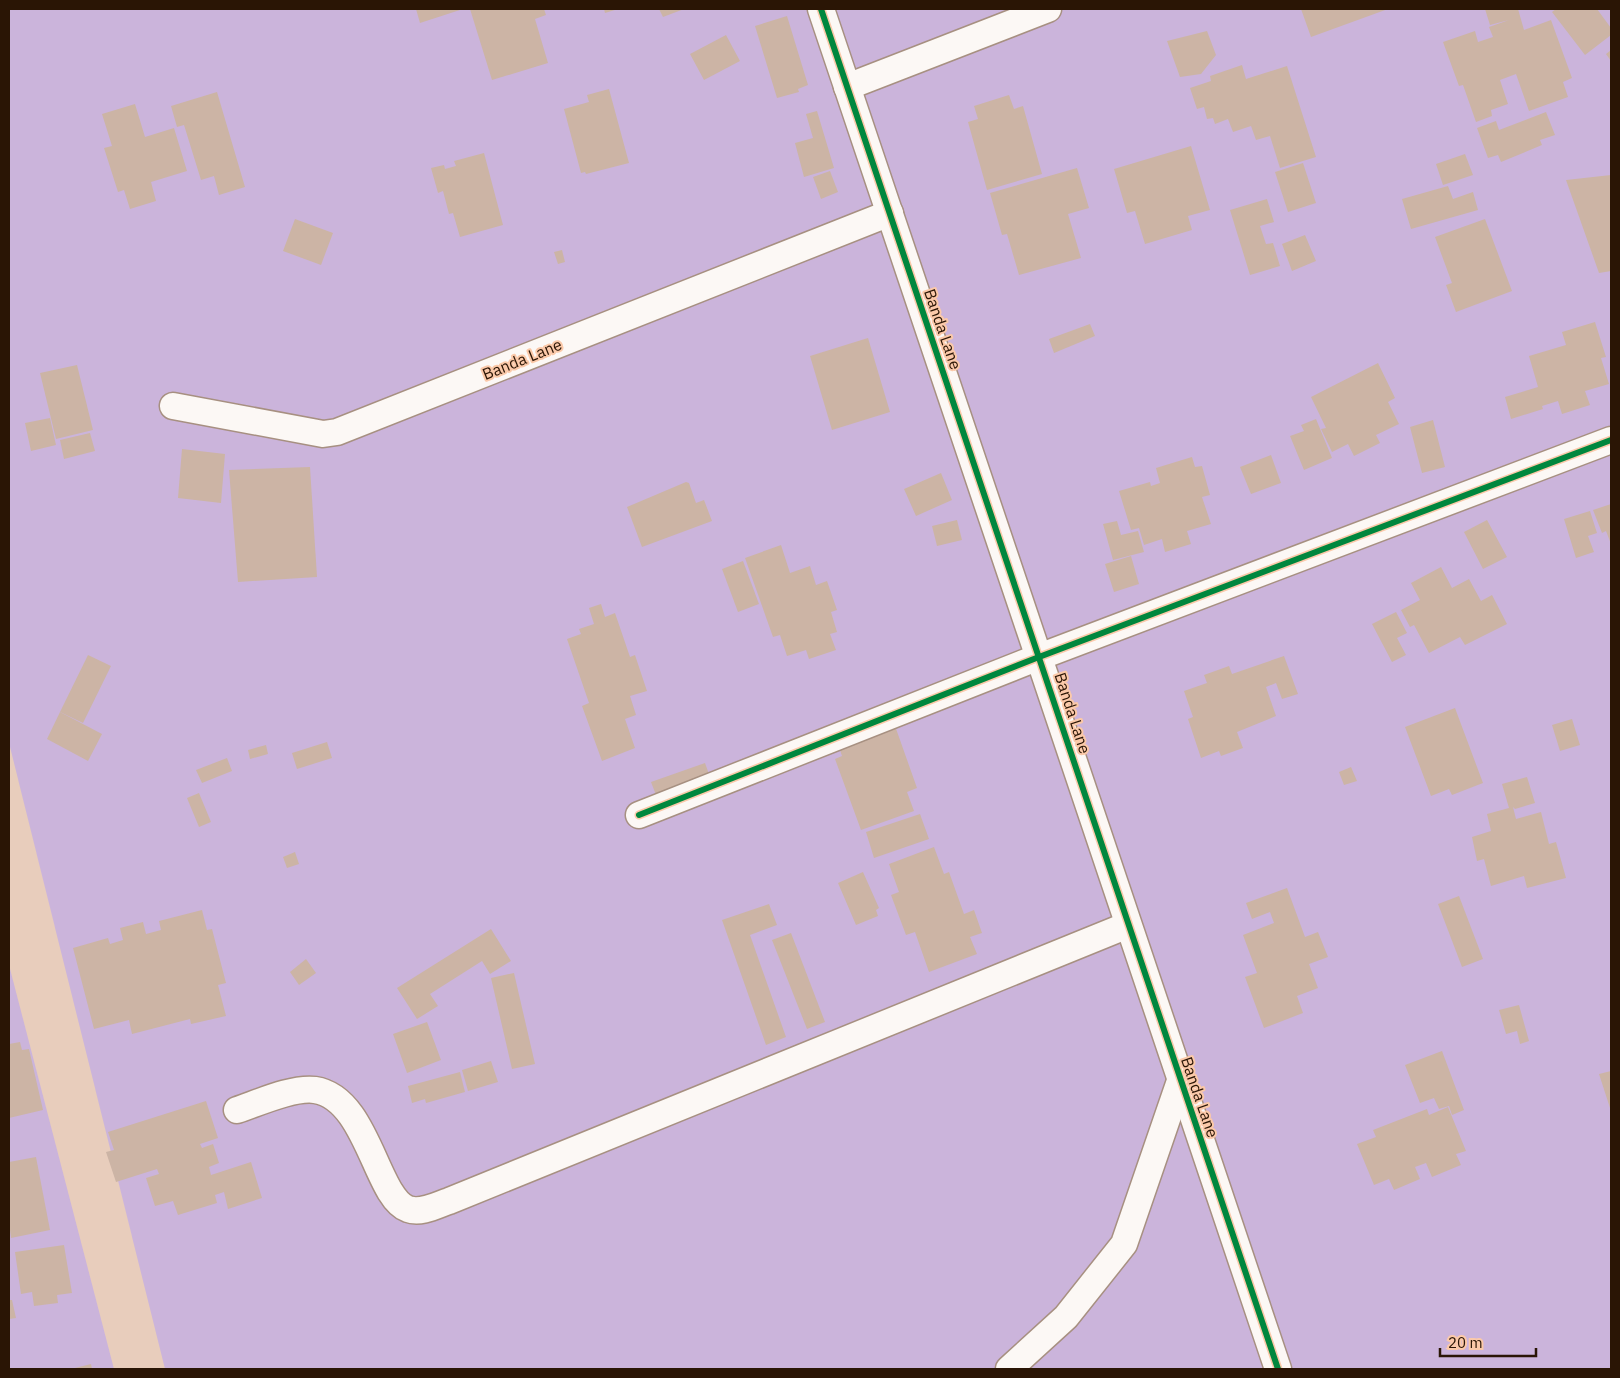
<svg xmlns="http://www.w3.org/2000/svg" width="1620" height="1378" font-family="'IBM Plex Sans',sans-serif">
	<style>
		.green { fill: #cbb4db }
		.building { fill: #ccb4a5 }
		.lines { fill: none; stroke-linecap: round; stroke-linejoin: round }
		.minor-casing { stroke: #a79081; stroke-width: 29 }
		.minor { stroke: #fcf8f5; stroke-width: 26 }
		.cycleway-casing { stroke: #fbc9a9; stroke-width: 9 }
		.cycleway { stroke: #00873e; stroke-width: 6 }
		.labels { text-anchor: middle; stroke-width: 4; stroke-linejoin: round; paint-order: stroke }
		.street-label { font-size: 16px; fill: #2a1505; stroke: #fbc9a9 }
	</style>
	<rect width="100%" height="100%" fill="#e8cdbc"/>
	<g class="green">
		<polygon points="9,9 1611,9 1611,1369 165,1369 9,743"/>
		<polygon points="9,965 114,1369 9,1369"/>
	</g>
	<g class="building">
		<polygon points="416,9 463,9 420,23"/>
		<polygon points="470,9 544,9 546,15 535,19 548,63 492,80"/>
		<polygon points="604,9 618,9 605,13"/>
		<polygon points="659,9 684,9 663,17"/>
		<polygon points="1301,9 1388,9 1311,37"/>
		<polygon points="1485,9 1518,9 1524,30 1551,20 1572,78 1563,82 1568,97 1529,111 1516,74 1500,80 1508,104 1491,110 1492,116 1476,122 1463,85 1459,86 1443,42 1475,31 1478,42 1493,37 1489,27 1509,20 1490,25"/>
		<polygon points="1556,9 1597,9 1611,28 1611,35 1585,55 1552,12"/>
		<polygon points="787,16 808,85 798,89 799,92 777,98 755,26"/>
		<polygon points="1207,31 1216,55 1201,74 1180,77 1167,41"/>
		<polygon points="726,35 740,61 704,80 690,54"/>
		<polygon points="1611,50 1611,61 1606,54"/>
		<polygon points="1242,65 1246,79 1287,66 1316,157 1280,168 1270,136 1256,140 1251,126 1233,132 1228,119 1215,124 1213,118 1207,119 1204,107 1197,109 1190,88 1211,81 1210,76"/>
		<polygon points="609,89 629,163 586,174 585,172 581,173 564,109 589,102 587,95"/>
		<polygon points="217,92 245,187 219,195 214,176 201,180 184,125 177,127 171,106"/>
		<polygon points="1009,95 1014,109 1023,106 1042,174 987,190 968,122 978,119 974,106"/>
		<polygon points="135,104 145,137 174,128 187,171 151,182 156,201 130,209 124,190 118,192 104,148 112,146 102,114"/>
		<polygon points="817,111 834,168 804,177 795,143 813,138 806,114"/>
		<polygon points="1546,112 1555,135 1540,140 1542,145 1501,162 1498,155 1488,158 1477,128 1496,121 1499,130"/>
		<polygon points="1191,146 1210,210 1188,216 1192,230 1145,244 1135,211 1127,213 1114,169"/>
		<polygon points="484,153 503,225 460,237 453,213 449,214 443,191 438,193 431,168 444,165 445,169 456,166 454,161"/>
		<polygon points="1465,154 1473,175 1443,185 1436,164"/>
		<polygon points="1303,163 1316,203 1288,212 1275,172"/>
		<polygon points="1077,168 1089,208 1068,214 1081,258 1019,275 1007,234 1002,235 990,193"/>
		<polygon points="830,171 838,192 821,199 813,177"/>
		<polygon points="1611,175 1611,271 1599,273 1566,180"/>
		<polygon points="1448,186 1453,199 1473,192 1478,210 1411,229 1402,199"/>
		<polygon points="1267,199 1274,222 1260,226 1266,244 1273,243 1280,266 1250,275 1230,210"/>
		<polygon points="295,219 333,233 321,265 283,251"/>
		<polygon points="1485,219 1512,291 1456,312 1446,285 1452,283 1435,237"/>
		<polygon points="1305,235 1316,261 1292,271 1282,244"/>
		<polygon points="562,250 565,262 558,264 554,252"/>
		<polygon points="1595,322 1606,357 1601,358 1609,384 1585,391 1590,405 1562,414 1558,401 1542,406 1543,409 1511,419 1505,397 1538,387 1529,356 1566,345 1562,332"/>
		<polygon points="1090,324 1095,336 1054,353 1049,339"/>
		<polygon points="868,338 890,412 832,430 810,356"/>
		<polygon points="1378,363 1395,398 1388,402 1399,424 1376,435 1380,443 1354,456 1348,444 1332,452 1321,429 1326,428 1311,397"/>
		<polygon points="77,365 93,430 56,439 40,373"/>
		<polygon points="50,418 56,445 31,451 25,423"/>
		<polygon points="1316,419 1332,458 1304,470 1290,436 1304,431 1301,425"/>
		<polygon points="1433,420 1445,467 1422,473 1410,427"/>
		<polygon points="90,433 95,451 64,459 60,440"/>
		<polygon points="182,449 225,454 221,503 178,498"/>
		<polygon points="1271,455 1281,483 1251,494 1240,467"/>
		<polygon points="1192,457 1195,467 1202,466 1210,495 1202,497 1211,524 1187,531 1191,544 1165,552 1162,539 1144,545 1139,528 1131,530 1119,491 1150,482 1151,486 1160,483 1156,468"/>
		<polygon points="310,467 317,577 238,582 229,470"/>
		<polygon points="941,473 952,500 916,516 904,489"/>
		<polygon points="686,482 689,483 696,503 704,500 712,521 642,547 627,507"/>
		<polygon points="1611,504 1611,544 1606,531 1602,533 1593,510"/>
		<polygon points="1590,511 1597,533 1588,536 1594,552 1576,558 1564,519"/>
		<polygon points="957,520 962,540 937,546 932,526"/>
		<polygon points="1487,520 1507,557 1483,569 1464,532"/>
		<polygon points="1117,521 1121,535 1138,531 1144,552 1113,560 1103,524"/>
		<polygon points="781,545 790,573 810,566 816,585 827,581 837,610 831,612 837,632 830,634 836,650 809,659 806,650 787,656 780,635 773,637 745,558"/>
		<polygon points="1131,556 1139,584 1114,592 1105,564"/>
		<polygon points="743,561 759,604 738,612 722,569"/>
		<polygon points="1441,567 1452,588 1469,579 1481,601 1492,595 1507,624 1465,645 1460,637 1429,653 1414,625 1410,627 1401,610 1420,600 1411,583"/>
		<polygon points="601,604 605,617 615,613 630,657 635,655 647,691 630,696 636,715 625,719 635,748 602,761 582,706 589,703 567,639 581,634 579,629 594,624 589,608"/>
		<polygon points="1396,612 1407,633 1397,638 1406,655 1392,662 1372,624"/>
		<polygon points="88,655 111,666 83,723 60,712"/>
		<polygon points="1284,656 1298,694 1282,699 1276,683 1266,687 1276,716 1237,732 1243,748 1221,756 1219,751 1201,758 1188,719 1193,717 1184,691 1207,683 1204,675 1229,666 1232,674"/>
		<polygon points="1455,708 1483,783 1452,795 1449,789 1431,796 1405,727"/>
		<polygon points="60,712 102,734 88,761 47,739"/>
		<polygon points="1572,719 1580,745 1560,751 1552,725"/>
		<polygon points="894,723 917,788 907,792 914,811 861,830 835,759 842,756 838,744"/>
		<polygon points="327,742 332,758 297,769 292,753"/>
		<polygon points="266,745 268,754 250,759 248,750"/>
		<polygon points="227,758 232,771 202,783 196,770"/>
		<polygon points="705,763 710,777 656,795 651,782"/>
		<polygon points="1351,767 1357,781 1344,785 1339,772"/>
		<polygon points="1527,777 1535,803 1515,809 1513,807 1516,819 1541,812 1549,844 1556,842 1566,878 1527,888 1524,876 1491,886 1484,859 1477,861 1472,837 1491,831 1487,814 1509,808 1502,784"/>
		<polygon points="199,793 211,822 199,827 187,798"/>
		<polygon points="920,814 929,839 874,858 866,832"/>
		<polygon points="934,847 944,874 949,872 964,914 974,910 982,933 970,937 977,954 929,972 915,932 906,935 891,895 899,892 889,864"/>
		<polygon points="295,852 299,864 287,868 283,857"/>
		<polygon points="863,872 879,908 876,910 878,916 856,925 838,883"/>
		<polygon points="1287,888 1305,937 1318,932 1328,957 1309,964 1318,988 1297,996 1303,1013 1264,1028 1245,977 1257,973 1243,935 1274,923 1270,912 1252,919 1246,903"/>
		<polygon points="1459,896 1483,959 1462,967 1438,904"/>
		<polygon points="769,904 777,925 750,935 786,1037 766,1045 722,920"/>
		<polygon points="202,910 207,930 212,929 226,983 218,985 226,1016 191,1024 190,1019 132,1034 129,1020 94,1029 73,948 108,938 110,944 123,940 120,928 143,922 146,934 161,930 159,921"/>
		<polygon points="491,929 511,961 490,974 482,961 430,994 438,1006 417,1019 397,988"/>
		<polygon points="791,933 825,1022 807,1029 772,940"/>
		<polygon points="306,959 316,973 299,985 290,972"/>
		<polygon points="514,973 535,1064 512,1069 491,978"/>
		<polygon points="1519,1005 1529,1041 1520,1044 1517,1031 1506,1034 1499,1010"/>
		<polygon points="427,1022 441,1060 407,1073 393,1034"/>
		<polygon points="20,1042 22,1050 29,1049 43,1110 9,1118 9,1044"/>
		<polygon points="1442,1051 1464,1110 1452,1115 1449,1106 1439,1109 1434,1098 1420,1103 1405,1065"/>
		<polygon points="491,1061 498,1082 468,1091 462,1070"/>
		<polygon points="1611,1071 1611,1111 1599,1074"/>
		<polygon points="460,1072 465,1092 426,1103 425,1099 412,1103 408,1086"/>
		<polygon points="206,1101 218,1138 200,1144 202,1148 213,1144 219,1163 209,1167 211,1175 251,1162 262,1198 228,1209 224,1192 215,1195 217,1203 178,1215 173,1201 155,1206 146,1178 159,1174 157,1169 116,1182 106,1152 114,1150 108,1132"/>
		<polygon points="1448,1107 1466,1151 1456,1154 1461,1165 1432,1177 1426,1163 1415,1167 1420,1179 1394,1190 1389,1179 1374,1185 1357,1144 1376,1137 1373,1130 1427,1109 1429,1115"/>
		<polygon points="36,1157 50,1230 11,1238 9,1223 9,1162"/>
		<polygon points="64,1245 72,1293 57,1295 58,1303 34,1306 32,1292 21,1294 15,1252"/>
		<polygon points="9,1300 12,1300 16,1318 9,1319"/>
		<polygon points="91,1364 92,1369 71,1369"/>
	</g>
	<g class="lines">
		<defs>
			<g id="minor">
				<polyline points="821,9 1278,1369"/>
				<polyline points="847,87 1048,9"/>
				<polyline points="173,406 323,434 337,432 890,213"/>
				<polyline points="639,815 1039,657 1611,440"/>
				<path d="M 237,1110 C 258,1103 293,1087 315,1090 C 368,1098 376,1198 408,1209 C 421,1214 437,1205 449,1201 L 1128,925"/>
				<polyline points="1009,1369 1066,1317 1124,1244 1180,1081"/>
			</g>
		</defs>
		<use href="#minor" class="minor-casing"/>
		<use href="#minor" class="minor"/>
		<defs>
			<g id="cycleway">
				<polyline points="821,9 1278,1369"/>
				<polyline points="639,815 1039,657 1611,440"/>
			</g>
		</defs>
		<use href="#cycleway" class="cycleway-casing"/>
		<use href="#cycleway" class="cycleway"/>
	</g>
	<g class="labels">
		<g class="street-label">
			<text transform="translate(943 329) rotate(71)" y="6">Banda Lane</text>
			<text transform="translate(522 359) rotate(-22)" y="6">Banda Lane</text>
			<text transform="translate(1073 713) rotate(72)" y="6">Banda Lane</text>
			<text transform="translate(1200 1097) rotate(71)" y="6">Banda Lane</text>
		</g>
	</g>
	<rect width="1620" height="1378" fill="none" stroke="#2a1505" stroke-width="20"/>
	<path d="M1440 1348v8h96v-8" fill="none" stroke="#2a1505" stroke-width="2.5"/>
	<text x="1448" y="1348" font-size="15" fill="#2a1505" stroke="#fbc9a9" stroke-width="4" paint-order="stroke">20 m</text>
</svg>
